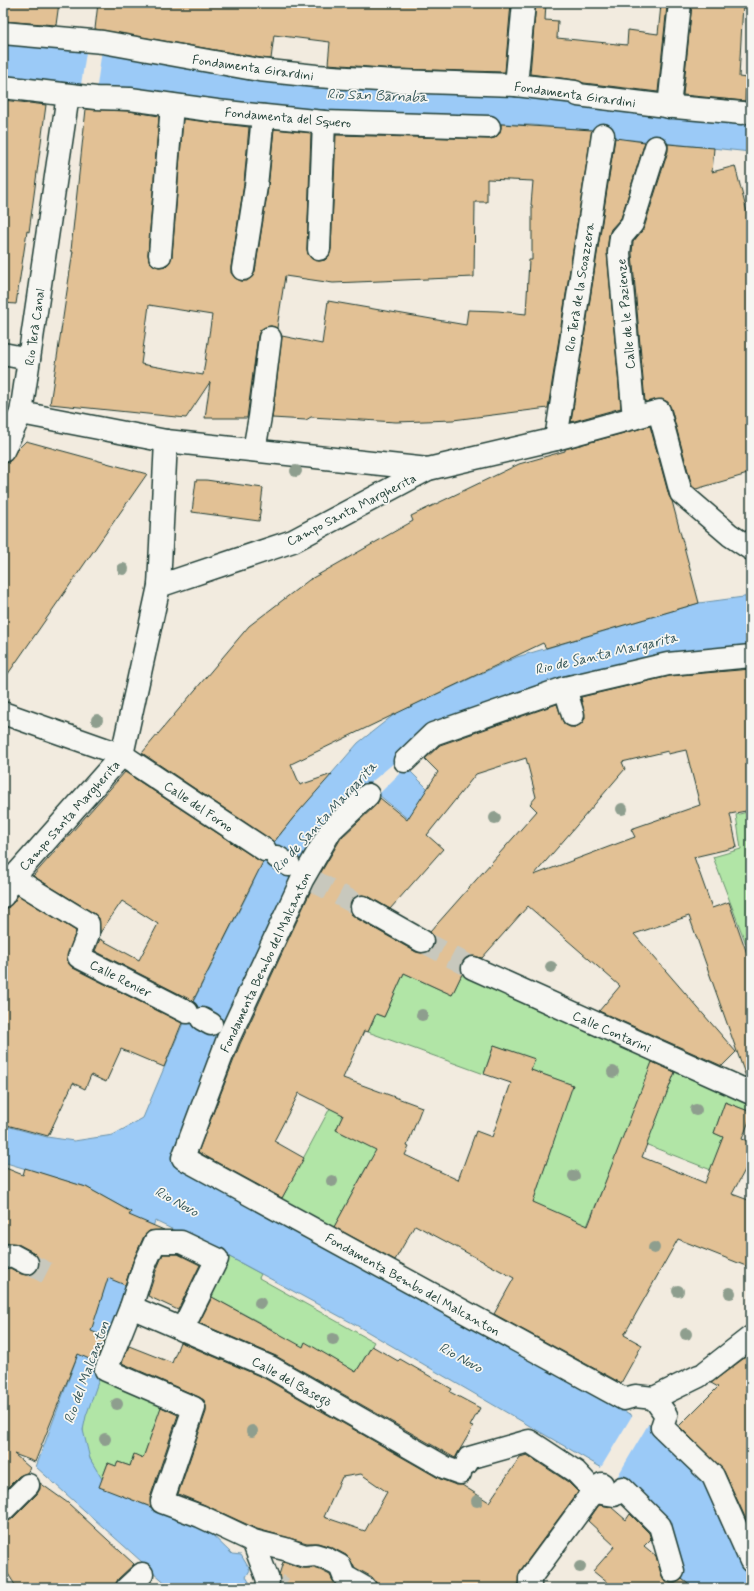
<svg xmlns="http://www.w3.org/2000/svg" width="754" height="1591" font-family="Mynerve,sans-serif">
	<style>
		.green { fill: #b1e5a6; stroke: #68916d }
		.water { fill: #9bcaf7; stroke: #6992a9 }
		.pier { fill: #f2ebdf }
		.building { fill: #e2c195; stroke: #1f3d34; fill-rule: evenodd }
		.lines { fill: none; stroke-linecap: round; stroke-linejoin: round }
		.street-tunnel { stroke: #c8c8bd; stroke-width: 22; stroke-dasharray: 22 11; stroke-linecap: butt }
		.street-casing { stroke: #1f3d34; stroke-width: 25 }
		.street { stroke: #f6f6f2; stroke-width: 22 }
		.tree { fill: #8e9e8e }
		.labels { text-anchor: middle; stroke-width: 3.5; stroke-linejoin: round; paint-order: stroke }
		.street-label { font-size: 13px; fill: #1f3d34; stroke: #f6f6f2 }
		.water-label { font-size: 14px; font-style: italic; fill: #38595b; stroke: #f6f6f2 }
	</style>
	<rect width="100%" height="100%" fill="#f2ebdf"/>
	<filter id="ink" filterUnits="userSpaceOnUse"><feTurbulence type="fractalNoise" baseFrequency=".025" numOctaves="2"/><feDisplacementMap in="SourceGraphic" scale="8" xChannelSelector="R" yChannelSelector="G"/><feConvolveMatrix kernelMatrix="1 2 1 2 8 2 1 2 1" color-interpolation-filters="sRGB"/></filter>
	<g filter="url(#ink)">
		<g class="green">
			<polygon points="751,811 751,957 713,857 741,849 736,815"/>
			<polygon points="464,970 655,1055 619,1149 585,1231 533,1202 572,1085 531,1070 535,1060 494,1045 484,1074 368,1032 376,1014 384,1017 404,973 452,995"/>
			<polygon points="678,1064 751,1097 751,1112 725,1102 714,1133 723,1137 711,1170 645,1144 652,1130"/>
			<polygon points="330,1108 343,1115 336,1130 384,1153 371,1159 333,1229 281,1200"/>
			<polygon points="226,1255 261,1274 259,1278 374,1342 356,1372 305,1343 302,1349 271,1332 272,1329 206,1294"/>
			<path d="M 101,1372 L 164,1400 L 143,1458 L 134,1455 L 130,1466 L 118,1462 L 116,1466 L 108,1463 L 102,1479 C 92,1466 84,1448 83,1431 C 83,1414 96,1388 101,1372 Z"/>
		</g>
		<g class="water">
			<polygon points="3,41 559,101 751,119 751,152 613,138 609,132 532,125 355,118 3,79"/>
			<polygon points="751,596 751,647 427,731 406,767 427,788 445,810 427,835 367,785 222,1035 173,1165 236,1194 651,1426 707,1480 740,1561 751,1578 751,1588 687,1588 621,1479 356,1325 226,1255 155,1221 86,1416 83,1430 90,1459 102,1479 123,1496 155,1509 201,1524 232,1554 241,1555 250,1570 246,1577 253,1588 171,1588 36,1467 131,1212 86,1187 3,1162 3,1125 47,1137 74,1141 113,1135 143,1118 186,1016 252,885 264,855 293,818 358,743 396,713 517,657 699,603"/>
		</g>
		<g class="pier">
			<polygon points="87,46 102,49 96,93 80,91"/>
			<polygon points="401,757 406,767 377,796 363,789"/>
			<polygon points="633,1414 649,1423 616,1479 600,1469"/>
		</g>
		<g class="building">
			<polygon points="3,3 59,3 56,25 3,21"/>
			<polygon points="98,3 511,3 505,72 396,69 328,64 330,42 274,35 271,59 261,58 95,29"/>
			<polygon points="536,3 546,3 545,20 558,21 557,38 627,45 628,30 658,34 661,5 667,6 658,92 584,83 576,80 530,74"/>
			<polygon points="692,3 743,3 739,77 746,78 745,101 683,95"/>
			<polygon points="3,100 46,105 29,232 27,231 16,304 3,303"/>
			<path d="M 86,109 L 129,111 L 159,116 L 148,254 L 149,261 L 153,265 L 159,267 L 166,266 L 170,262 L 172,256 L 183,119 L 249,127 L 244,184 L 231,267 L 231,273 L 235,278 L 241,281 L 247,281 L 252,277 L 255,271 L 268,188 L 274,129 L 311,133 L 307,249 L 308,254 L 312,259 L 319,261 L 325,260 L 329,256 L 331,249 L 336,135 L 489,139 L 495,138 L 499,134 L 501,128 L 501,124 L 592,130 L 548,408 L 453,420 L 396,422 L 311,417 L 306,420 L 272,418 L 282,336 L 322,344 L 328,301 L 466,325 L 468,310 L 498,311 L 526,314 L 529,260 L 532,260 L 532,205 L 531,205 L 533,181 L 487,179 L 487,202 L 475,202 L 474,277 L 333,283 L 285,276 L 277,328 L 271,326 L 265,327 L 260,330 L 258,336 L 247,418 L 205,418 L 210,382 L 186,418 L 50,404 L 73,251 L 71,251 L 73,230 ZM 149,305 L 212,315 L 203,375 L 141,364 Z"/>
			<polygon points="615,138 645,142 621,218 611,229 609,235 607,251 621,408 571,422"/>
			<polygon points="668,144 714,148 712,172 735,166 751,227 751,473 696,489 692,486 671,408 668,402 662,399 645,402 632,253 633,242 644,228 668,151"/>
			<polygon points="650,426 669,496 672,501 699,603 546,648 543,643 291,764 300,785 332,774 293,818 274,842 142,753 249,626 309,580 413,521 411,516 519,464 565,451 565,449"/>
			<polygon points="26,441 147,474 3,681 3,465 10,461 17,450"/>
			<polygon points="196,480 206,480 263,488 259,521 192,512"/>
			<path d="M 751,669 L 751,810 L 730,814 L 737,847 L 694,857 L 712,908 L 729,902 L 751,965 L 751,1079 L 746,1077 L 689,916 L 634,934 L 736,1052 L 722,1066 L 599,1011 L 620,986 L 528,906 L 482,958 L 472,956 L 465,958 L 461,963 L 461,969 L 462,974 L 452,995 L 404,973 L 384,1017 L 376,1014 L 368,1032 L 364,1031 L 343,1078 L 422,1107 L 407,1146 L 409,1147 L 405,1155 L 458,1180 L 476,1131 L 492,1137 L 511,1083 L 484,1074 L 494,1045 L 535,1059 L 531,1070 L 573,1085 L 533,1202 L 588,1226 L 652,1062 L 675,1072 L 642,1157 L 705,1183 L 723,1137 L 714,1133 L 725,1102 L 751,1112 L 751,1116 L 742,1139 L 751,1142 L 751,1159 L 732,1194 L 751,1201 L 751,1268 L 678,1239 L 624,1335 L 642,1345 L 621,1383 L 494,1314 L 514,1278 L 415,1225 L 395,1260 L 334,1227 L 376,1150 L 336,1130 L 343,1115 L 299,1093 L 274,1141 L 304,1158 L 282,1198 L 198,1152 L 240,1044 L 313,886 L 341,838 L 377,804 L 380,798 L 407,820 L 438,772 L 425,759 L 440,745 L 557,704 L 564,724 L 570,727 L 576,727 L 582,723 L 585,718 L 581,697 L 670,676 ZM 686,750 L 700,805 L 631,829 L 635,837 L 534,875 L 625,769 L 622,762 L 668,751 L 668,754 ZM 526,758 L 536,797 L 530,804 L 537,811 L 430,932 L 433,935 L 434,941 L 433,947 L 429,952 L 422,953 L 416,952 L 356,918 L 351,914 L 350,907 L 351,901 L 355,896 L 362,895 L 368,896 L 390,909 L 443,849 L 427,835 L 476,774 Z"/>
			<polygon points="125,772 258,860 263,862 193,1001 95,951 100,939 139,960 158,924 122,901 100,933 99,918 95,914 33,876"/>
			<polygon points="18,895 76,931 67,958 69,964 73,968 182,1023 164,1067 121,1049 106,1082 91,1075 85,1089 73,1083 48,1136 3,1124 3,914 8,907 14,902"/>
			<polygon points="3,1167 23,1175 25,1168 86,1187 131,1212 129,1215 164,1230 149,1231 144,1236 133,1261 125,1285 108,1278 91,1331 106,1337 96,1362 78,1354 35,1462 14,1454 30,1468 27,1473 19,1476 3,1492 3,1274 5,1269 10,1268 21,1274 28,1275 34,1273 38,1269 39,1263 38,1257 33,1252 18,1244 10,1243 3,1244"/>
			<polygon points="163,1254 178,1254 200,1265 178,1310 148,1296 156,1271"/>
			<polygon points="212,1297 303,1347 305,1342 356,1372 372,1346 398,1361 400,1359 452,1389 450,1392 480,1408 470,1426 473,1427 455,1458 276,1356 199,1323"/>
			<path d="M 180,1342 L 264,1378 L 440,1479 L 456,1485 L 462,1485 L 489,1502 L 520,1457 L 527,1455 L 568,1482 L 578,1492 L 520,1571 L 518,1583 L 514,1588 L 377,1588 L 376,1582 L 372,1577 L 354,1567 L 351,1561 L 346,1555 L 331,1547 L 318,1543 L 307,1543 L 257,1529 L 205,1505 L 178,1494 L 206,1412 L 206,1406 L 204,1400 L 199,1397 L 122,1363 L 129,1346 L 172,1363 ZM 361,1474 L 387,1492 L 365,1531 L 324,1517 L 342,1477 Z"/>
			<polygon points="751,1353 751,1530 724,1471 679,1426 718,1387 711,1383"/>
			<polygon points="161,1407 178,1415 150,1498 151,1507 99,1487 108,1463 116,1466 118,1462 130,1466 134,1454 143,1458"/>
			<polygon points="40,1483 68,1503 134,1564 118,1579 115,1588 17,1588 3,1566 3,1525 12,1519 37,1494 40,1489"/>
			<polygon points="599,1505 611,1507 626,1520 630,1514 649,1533 651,1539 644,1546 656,1556 661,1574 664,1580 670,1583 676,1583 682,1579 693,1588 614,1588 593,1571 615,1546 588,1521"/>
			<polygon points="283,1562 301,1568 314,1568 320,1570 330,1575 333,1581 340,1588 280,1588 279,1575"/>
		</g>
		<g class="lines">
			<g class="street-tunnel">
				<polyline points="310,879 362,907"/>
				<polyline points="422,941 473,968"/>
				<polyline points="27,1263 51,1275"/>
				<polyline points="277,1584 283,1588"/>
			</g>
			<defs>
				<g id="street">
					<polyline points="3,33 103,42 259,70 316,76 395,81 516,85 575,92 578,95 675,107 742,113"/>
					<polyline points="516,85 524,3"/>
					<polyline points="3,87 96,98 130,99 217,111 324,122 489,127"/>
					<polyline points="68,95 21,413 166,441 428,469"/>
					<polyline points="669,107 680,3"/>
					<polyline points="319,249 324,122"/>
					<polyline points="160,255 172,105"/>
					<polyline points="243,269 256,186 263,116"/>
					<polyline points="3,354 29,359"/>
					<polyline points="634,418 619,253 621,237 632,224 656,147"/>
					<polyline points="556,439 603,135"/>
					<polyline points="254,450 260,417 270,338"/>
					<polyline points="3,451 21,413"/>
					<polyline points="159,586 166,441"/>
					<polyline points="565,688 573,715"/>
					<polyline points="3,713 122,755 265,850"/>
					<polyline points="405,761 433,734 565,688 668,664 751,656"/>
					<polyline points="277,857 289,865"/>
					<polyline points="13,878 88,924 88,934 79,957 187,1012"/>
					<polyline points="3,896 13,878 122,755 159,586 293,541 428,469 556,439 659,411 681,493 730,535 751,549"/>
					<polyline points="362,907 422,941"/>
					<polyline points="473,968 751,1093"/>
					<polyline points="202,1019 211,1024"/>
					<polyline points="188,1145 228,1039 302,880 331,830 368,795"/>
					<polyline points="186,1150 183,1158 624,1399 635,1396 654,1398"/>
					<polyline points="3,1257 12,1255 27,1263"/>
					<polyline points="131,1307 270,1367 446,1468 460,1473"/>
					<polyline points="182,1330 217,1259 181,1242 155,1242 144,1266 131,1307 106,1370 194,1408 162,1502 200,1516 253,1541 268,1580 267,1588"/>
					<polyline points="706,1372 751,1337"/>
					<polyline points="654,1398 666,1415 662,1427 713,1476 751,1561"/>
					<polyline points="654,1398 699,1376"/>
					<polyline points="467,1463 469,1458 529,1441 576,1472 595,1492 614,1495 622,1488 660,1526 673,1571"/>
					<polyline points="3,1510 28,1485"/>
					<polyline points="253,1541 285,1549 305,1556 315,1555 325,1558 340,1566 344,1576 365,1588"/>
					<polyline points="530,1587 530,1578 589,1498 602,1484"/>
					<polyline points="127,1588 142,1574"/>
				</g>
			</defs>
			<use href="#street" class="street-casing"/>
			<use href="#street" class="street"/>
		</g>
		<g class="tree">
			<circle cx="296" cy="471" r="6"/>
			<circle cx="123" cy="569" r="6"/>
			<circle cx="97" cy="720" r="6"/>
			<circle cx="622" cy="809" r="6"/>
			<circle cx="495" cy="818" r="6"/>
			<circle cx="551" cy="967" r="6"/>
			<circle cx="422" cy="1015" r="6"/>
			<circle cx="613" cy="1072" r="6"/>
			<circle cx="696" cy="1110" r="6"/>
			<circle cx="574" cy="1176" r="6"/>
			<circle cx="332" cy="1181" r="6"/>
			<circle cx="654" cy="1248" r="6"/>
			<circle cx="678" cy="1291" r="6"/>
			<circle cx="730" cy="1293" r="6"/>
			<circle cx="260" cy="1303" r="6"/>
			<circle cx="686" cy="1334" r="6"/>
			<circle cx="333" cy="1339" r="6"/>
			<circle cx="117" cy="1404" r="6"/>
			<circle cx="252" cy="1431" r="6"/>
			<circle cx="105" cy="1439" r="6"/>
			<circle cx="477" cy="1501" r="6"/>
			<circle cx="580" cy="1567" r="6"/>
		</g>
	</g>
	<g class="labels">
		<g class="street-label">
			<text transform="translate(253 67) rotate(8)" y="5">Fondamenta Girardini</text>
			<text transform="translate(575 94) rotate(8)" y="5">Fondamenta Girardini</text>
			<text transform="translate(288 117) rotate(5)" y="5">Fondamenta del Squero</text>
			<text transform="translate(579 287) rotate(-81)" y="5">Rio Terà de la Scoazzera</text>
			<text transform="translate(625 314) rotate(-95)" y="5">Calle de le Pazienze</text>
			<text transform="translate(34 327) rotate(-82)" y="5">Rio Terà Canal</text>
			<text transform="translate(351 509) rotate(-27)" y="5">Campo Santa Margherita</text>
			<text transform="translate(199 806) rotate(34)" y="5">Calle del Forno</text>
			<text transform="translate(69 815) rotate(-48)" y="5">Campo Santa Margherita</text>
			<text transform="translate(265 962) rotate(-65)" y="5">Fondamenta Bembo del Malcanton</text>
			<text transform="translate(121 978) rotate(27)" y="5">Calle Renier</text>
			<text transform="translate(612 1031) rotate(24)" y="5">Calle Contarini</text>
			<text transform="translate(413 1284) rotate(29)" y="5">Fondamenta Bembo del Malcanton</text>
			<text transform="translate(292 1381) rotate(29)" y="5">Calle del Basegò</text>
		</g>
		<g class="water-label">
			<text transform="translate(377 95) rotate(2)" y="5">Rio San Barnaba</text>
			<text transform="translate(606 653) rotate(-13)" y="5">Rio de Santa Margarita</text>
			<text transform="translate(324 817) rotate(-47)" y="5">Rio de Santa Margarita</text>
			<text transform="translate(177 1201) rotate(29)" y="5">Rio Novo</text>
			<text transform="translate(461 1357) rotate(29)" y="5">Rio Novo</text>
			<text transform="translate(86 1372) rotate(-70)" y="5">Rio del Malcanton</text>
		</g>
	</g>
	<rect width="754" height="1591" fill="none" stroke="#f6f6f2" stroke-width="16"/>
	<rect x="8" y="8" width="738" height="1575" fill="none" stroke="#1f3d34" stroke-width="1.5" filter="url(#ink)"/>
</svg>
